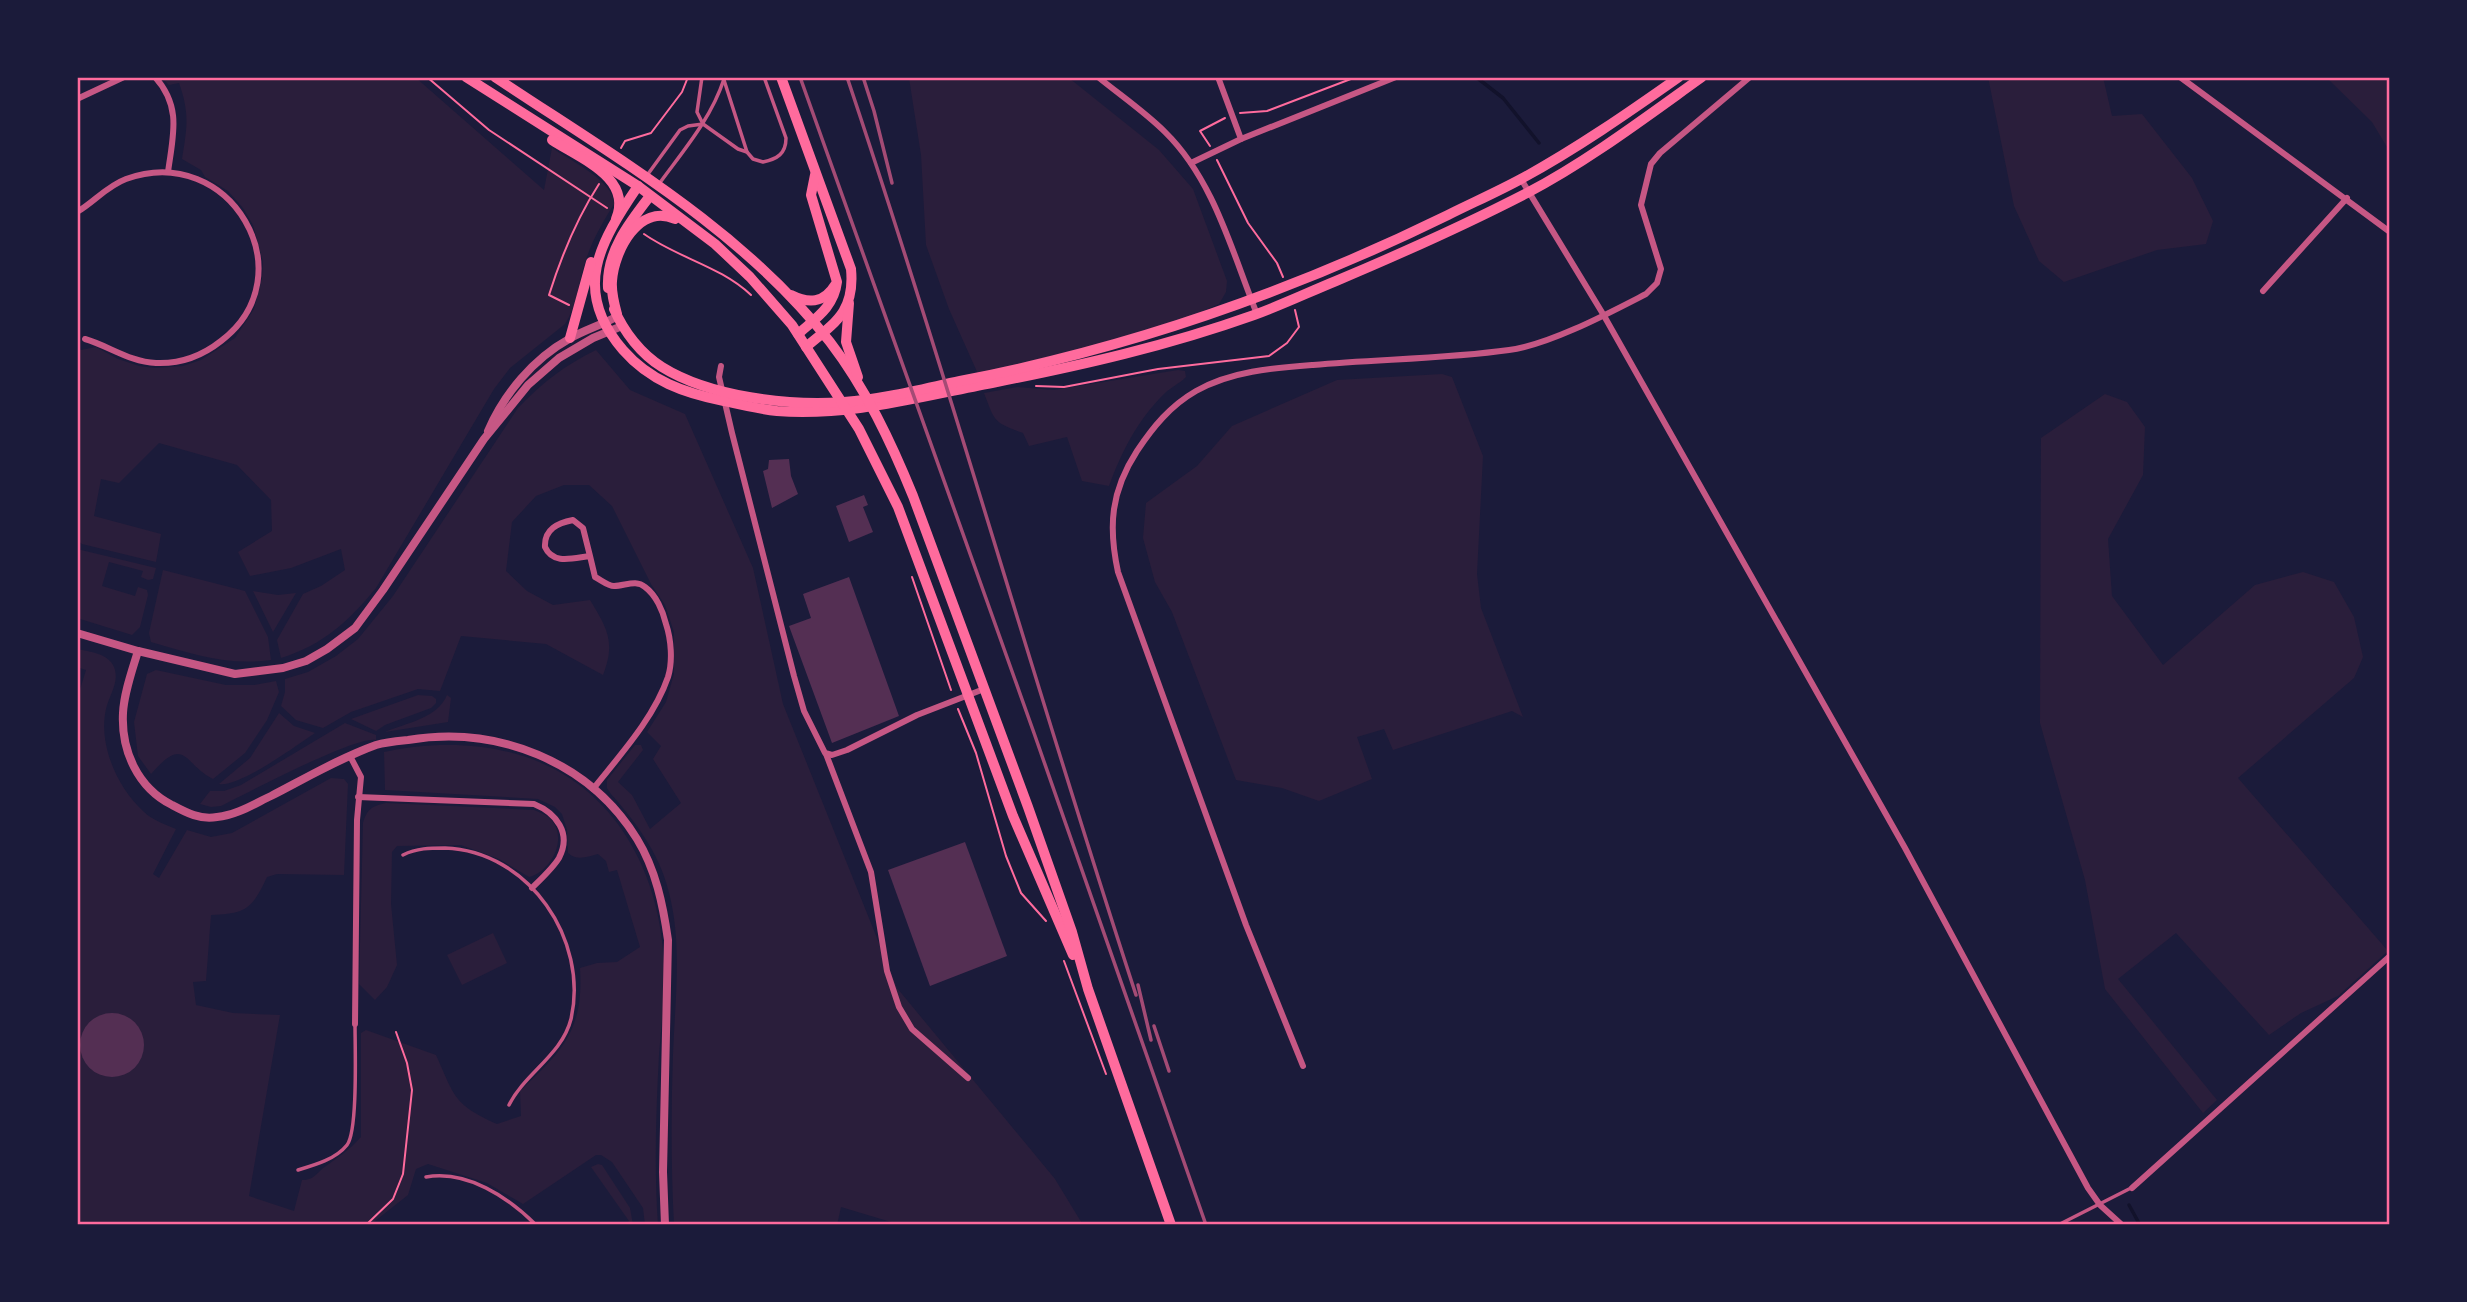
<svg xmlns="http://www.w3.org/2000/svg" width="2467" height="1302" font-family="Lato,sans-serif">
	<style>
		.green { fill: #2a1e3b }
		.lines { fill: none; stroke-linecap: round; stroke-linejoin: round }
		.stream { stroke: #12122b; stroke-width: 3.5 }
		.building { fill: #542f53 }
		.path { stroke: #ff6b9d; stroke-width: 2 }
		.service { stroke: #c65784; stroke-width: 3.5 }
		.minor { stroke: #c65784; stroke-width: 6 }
		.tertiary { stroke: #c65784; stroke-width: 8 }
		.secondary { stroke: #ff6b9d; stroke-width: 10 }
		.primary { stroke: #ff6b9d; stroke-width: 10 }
		.rail { stroke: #a44b75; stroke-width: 3.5 }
		.neatline { fill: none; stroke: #ff6b9d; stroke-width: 2.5 }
	</style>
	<rect width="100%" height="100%" fill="#1b1b3a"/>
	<g class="green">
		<path d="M 161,77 L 415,77 L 544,190 L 552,148 C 570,160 615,182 614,204 C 603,222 592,240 586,260 C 578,282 578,304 565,324 L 510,368 L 494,389 L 376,588 C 349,621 323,645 281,658 L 277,640 L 303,594 L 321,586 L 345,570 L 341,549 L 291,568 L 250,576 L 238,552 L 272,531 L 271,500 L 237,465 L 159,443 L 119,483 L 101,479 L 94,516 L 161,534 L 156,562 L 82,544 L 77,540 L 77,346 L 81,350 L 96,347 L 118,359 L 139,366 L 155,368 L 183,366 L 201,360 L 235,338 L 254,309 L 262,278 L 263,262 L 253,225 L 243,208 L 228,191 L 205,177 L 201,170 L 182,159 C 187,127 190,114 179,83 L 169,85 Z"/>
		<polygon points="911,77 1067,77 1074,82 1159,150 1193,189 1227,281 1226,292 1219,304 1189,317 1092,346 978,374 949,309 926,245 921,155 909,78"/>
		<polygon points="1988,77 2103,77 2112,116 2142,114 2192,178 2213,221 2206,244 2157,250 2064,282 2039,261 2014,206"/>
		<polygon points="2326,77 2390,77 2390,152 2372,122"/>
		<path d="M 596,350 L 630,390 L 685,414 L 753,568 L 783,704 L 897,988 L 1055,1179 L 1083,1225 L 901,1225 L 841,1207 L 837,1225 L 674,1225 C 671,1168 671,1111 673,1054 C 675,999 683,943 668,889 C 659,853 635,821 611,794 L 607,788 L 607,780 L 635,745 L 641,745 L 643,750 L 618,782 L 632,795 L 650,829 L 681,803 L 653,759 L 661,746 L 647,732 L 666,702 L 674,674 L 674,632 L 665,605 L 651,584 L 612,506 L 589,485 L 564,485 L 536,496 L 512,522 L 506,571 L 527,591 L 553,605 L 590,600 C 607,628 616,642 603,675 L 546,644 L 461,636 L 440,691 L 418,689 L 351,712 L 323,728 L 296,720 L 281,706 L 285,692 L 285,679 L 308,672 L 336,656 L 358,639 L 393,596 L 518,408 C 542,383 565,365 596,350 Z"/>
		<path d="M 1178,370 L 1185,371 L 1186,377 C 1179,384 1171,387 1164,394 C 1137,421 1122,451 1109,486 L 1082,481 L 1067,437 L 1029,446 L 1023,433 C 993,422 995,422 984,393 L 1017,387 L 1054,390 Z"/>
		<polygon points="1442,374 1452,377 1483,456 1477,574 1481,608 1523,717 1512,711 1393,750 1384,729 1357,737 1372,779 1319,801 1282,788 1236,780 1172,612 1155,582 1143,538 1146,503 1197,466 1232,426 1337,380"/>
		<polygon points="2105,394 2127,402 2145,427 2143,475 2108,539 2112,596 2163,665 2255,585 2303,572 2334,582 2354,617 2363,657 2354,678 2238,778 2388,951 2338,996 2301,1013 2269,1035 2176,933 2118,979 2217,1100 2203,1113 2105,989 2085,880 2040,723 2041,438"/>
		<polygon points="77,549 156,568 153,579 148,580 141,577 143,571 109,562 102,586 135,596 138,587 147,590 148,595 140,627 132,635 77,618"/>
		<path d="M 163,570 L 245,591 L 268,637 L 271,660 C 227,666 193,654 151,642 L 149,633 Z"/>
		<polygon points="253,591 278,595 296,593 273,632"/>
		<path d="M 77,649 C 90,652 108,653 114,667 C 120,682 109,695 106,709 C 98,744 117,787 143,811 C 152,820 164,824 176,829 L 153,874 L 159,878 L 187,830 L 211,837 L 232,833 L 331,778 L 344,779 L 348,784 L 344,875 L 277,874 L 267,877 C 252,909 246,914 211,915 L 206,981 L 193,982 L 196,1005 L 233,1013 L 280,1015 L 249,1196 L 294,1211 L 302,1180 C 315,1180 317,1172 326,1166 C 341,1155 348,1151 361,1137 L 361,1033 L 366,1030 L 436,1055 C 455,1097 453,1104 497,1124 L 521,1116 L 520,1091 C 562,1051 584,1031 580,968 L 597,963 L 617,962 L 640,947 L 617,870 L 609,872 L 606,861 L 598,854 C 587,857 577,861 568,853 L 567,830 L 562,814 L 555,807 L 538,799 L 385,790 L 384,752 C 438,740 500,742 550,767 C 625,804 661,884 664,964 C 666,994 661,1025 659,1055 C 656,1111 654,1169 658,1225 L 645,1225 L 643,1208 L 612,1162 L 601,1155 L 596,1155 L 523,1204 L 487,1183 L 428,1164 L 416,1169 L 408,1195 L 370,1225 L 77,1225 L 77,693 L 79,693 L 86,670 L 77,667 Z"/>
		<path d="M 156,670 L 226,685 L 254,685 L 276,681 L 279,692 L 267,720 L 245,753 L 213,779 C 183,764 186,734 151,774 L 138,756 L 134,722 L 147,674 Z"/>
		<polygon points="418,695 432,696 436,699 436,703 431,708 385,725 376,731 351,719"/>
		<path d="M 447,695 L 451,698 L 448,722 L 385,732 C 406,723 438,718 447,695 Z"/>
		<path d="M 279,713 L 294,726 L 315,733 C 297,745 239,788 219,784 L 250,758 Z"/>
		<path d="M 345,723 L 376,735 L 376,740 C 357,735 245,794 221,806 L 211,807 L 200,804 L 210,791 L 224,791 L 241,785 Z"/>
		<path d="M 386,803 L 534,810 C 541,813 548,815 553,822 C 567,841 550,872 529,877 L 499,859 L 461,845 L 397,846 L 392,852 L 391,904 L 397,965 L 387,987 L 375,1000 L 359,984 L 363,823 C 367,809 372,806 386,803 Z"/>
		<polygon points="493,933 507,963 462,985 447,955"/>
		<polygon points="598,1164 602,1165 630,1208 633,1225 625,1225 629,1221 591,1167"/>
	</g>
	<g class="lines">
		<g class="stream">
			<polyline points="1476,77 1503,98 1539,143"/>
			<polyline points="2129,1205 2140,1225"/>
		</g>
	</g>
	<g class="building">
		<polygon points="789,459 791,476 798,494 772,508 763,471 768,469 769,460"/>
		<polygon points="864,495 868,505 863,507 873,532 849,542 836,506"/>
		<polygon points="849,577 899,716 832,743 789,626 811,618 803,594"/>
		<polygon points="965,842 1007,956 930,986 888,870"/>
		<circle cx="112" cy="1045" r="32"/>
	</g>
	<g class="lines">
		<g class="path">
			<polyline points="427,77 489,130 607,208"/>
			<polyline points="1240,113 1267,111 1356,77"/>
			<polyline points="1210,146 1200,131 1225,118"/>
			<polyline points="621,148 625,141 651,133 682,92 688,77"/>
			<polyline points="1217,160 1248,223 1277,263 1283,277"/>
			<path d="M 644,234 C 678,258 720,266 751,295"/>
			<path d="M 569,305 L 549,295 C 561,257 577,218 599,184"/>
			<polyline points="1036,386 1064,387 1158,369 1269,356 1287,343 1299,327 1295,310"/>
			<polyline points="912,577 951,690"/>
			<polyline points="958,709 976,753 1006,856 1021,893 1046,921"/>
			<polyline points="1064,961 1106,1074"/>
			<polyline points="366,1225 393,1199 403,1174 412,1090 407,1063 396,1032"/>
		</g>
		<g class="service">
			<path d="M 702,77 L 697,112 L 703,124 L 738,149 L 747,152 L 753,159 L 763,162 C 777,159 786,154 786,138 L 764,77"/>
			<polyline points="723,77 747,152"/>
			<polyline points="648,174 680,130 688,126 703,124"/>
			<path d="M 659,184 C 683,151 711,119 724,79"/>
			<path d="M 403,855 C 417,848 430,848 445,848 C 529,851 589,940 571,1019 C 562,1055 525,1073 509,1105"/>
			<path d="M 298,1170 C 315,1165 336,1159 347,1145 C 358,1131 355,1047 355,1024"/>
			<path d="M 426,1177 C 467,1170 508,1197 536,1225"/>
			<polyline points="2058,1225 2131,1188"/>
		</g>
		<g class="minor">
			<path d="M 155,77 C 182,107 173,135 168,172"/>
			<path d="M 1098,77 C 1120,95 1145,112 1165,132 C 1214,180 1232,252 1257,314"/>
			<polyline points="1218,77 1241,139"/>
			<polyline points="2180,77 2390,232"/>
			<polyline points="77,99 124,77"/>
			<polyline points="1191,163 1241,139 1396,77"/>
			<polyline points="1521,179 1603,314 1905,848 2088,1188 2100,1205 2122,1225"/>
			<path d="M 77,212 C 94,202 107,186 126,179 C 230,141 308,275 221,341 C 202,356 180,364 156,363 C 130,362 109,346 85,339"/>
			<polyline points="2263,291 2347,198"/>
			<polyline points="721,366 719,377 732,433 794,676 804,711 825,753 832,755 847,750 917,715 984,689"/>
			<path d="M 590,556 L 583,528 L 573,520 C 558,523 544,529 545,547 C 553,565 573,558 590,556 L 595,577 C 601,580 608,586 614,586 C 625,586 636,579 645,587 C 656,595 663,611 666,624 C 671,639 673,661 668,677 C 654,718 620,755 593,789"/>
			<polyline points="826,754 871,872 887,971 899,1007 912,1029 968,1078"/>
			<polyline points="350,756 361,777 357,820 355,1024"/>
			<path d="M 358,797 L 534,804 C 556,813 572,833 559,858 C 553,868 541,879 532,888"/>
			<path d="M 1303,1066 L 1246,925 L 1118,572 C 1108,526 1111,491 1137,451 C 1153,427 1170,406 1196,391 C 1231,371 1273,368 1313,365 C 1378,359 1445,359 1509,350 C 1549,345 1609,313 1646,294 L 1657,283 L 1661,269 L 1641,205 L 1651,164 L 1660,153 L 1750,77"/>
			<polyline points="2132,1188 2390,956"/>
		</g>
		<g class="tertiary">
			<path d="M 488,431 C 504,394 533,359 569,339 C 584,330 602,325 618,316"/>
			<polyline points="77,633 138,651 235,674 283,668 306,661 327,649 355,628 383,590 484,439 528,385 559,358 593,338 622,326"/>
			<path d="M 138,651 C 132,671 124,693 123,713 C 121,751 138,788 172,805 C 187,813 200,820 217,817 C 237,815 254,804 271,796 C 306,778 340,758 376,745 C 386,742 398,741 408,740 C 497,725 589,761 637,839 C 656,870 663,905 668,940 L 663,1172 L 665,1225"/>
		</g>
		<g class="secondary">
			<path d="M 781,77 L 851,269 C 855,311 836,322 806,347"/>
			<path d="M 638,186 C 600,242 571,290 623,350 C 650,381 684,393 724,401 C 741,405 759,409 777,411 C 848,417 922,396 992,383 C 1083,365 1167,346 1254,315 C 1282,305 1309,292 1336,281 C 1400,254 1465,225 1527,193 C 1588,161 1646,117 1702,77"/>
			<path d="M 608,288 C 606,252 629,223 650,196"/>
			<path d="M 791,295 C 809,304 824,303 835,285"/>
			<path d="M 614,309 C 624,332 641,354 662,367 C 710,397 789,406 844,402 C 883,399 922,389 960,381 C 1131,348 1291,292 1448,215 C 1472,203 1497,192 1521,179 C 1576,149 1628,113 1679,77"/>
			<path d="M 798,334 C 816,318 834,307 837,282 L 811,195 L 815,175"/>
			<polyline points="570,338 591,262"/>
		</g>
		<g class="primary">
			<polyline points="466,77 638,186 715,244 750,277 792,325 859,429 898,507 1013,816 1073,955"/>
			<path d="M 495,77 C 613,156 742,229 830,342 C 866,389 891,442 913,496 L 1028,807 L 1072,932 L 1088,989 L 1171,1225"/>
			<path d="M 552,140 C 581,159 633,178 616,219"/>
			<polyline points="849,303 846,342 858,377"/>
			<path d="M 617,314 C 614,303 611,292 612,281 C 614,251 639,203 675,219"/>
		</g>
		<g class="rail">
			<polyline points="800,77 1034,733 1206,1225"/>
			<path d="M 847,77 C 949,381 1036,690 1136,995"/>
			<polyline points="863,77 874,111 892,183"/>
			<polyline points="1138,985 1151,1040"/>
			<polyline points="1154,1026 1169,1071"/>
		</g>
	</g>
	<rect width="2467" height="1302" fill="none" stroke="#1b1b3a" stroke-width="158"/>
	<rect x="79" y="79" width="2309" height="1144" class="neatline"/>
</svg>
